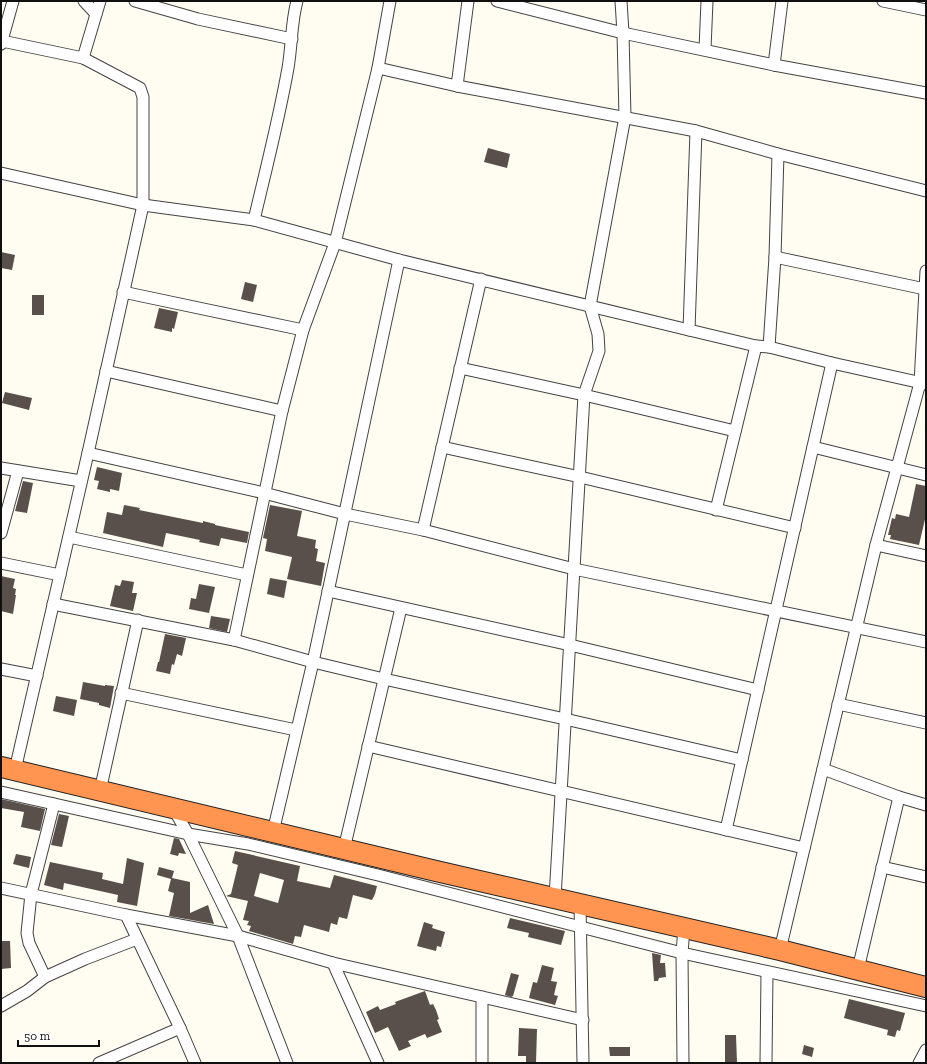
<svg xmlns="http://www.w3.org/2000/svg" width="927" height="1064" font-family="'Zilla Slab',serif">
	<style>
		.building { fill: #594f4b; fill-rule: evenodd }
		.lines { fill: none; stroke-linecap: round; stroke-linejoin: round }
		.street-casing { stroke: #434343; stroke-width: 13 }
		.highway-casing { stroke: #212121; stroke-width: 22 }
		.street { stroke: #fff; stroke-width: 11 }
		.highway { stroke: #ff9550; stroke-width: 20 }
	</style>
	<rect width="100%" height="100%" fill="#fffcf2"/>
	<g class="building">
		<polygon points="488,148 510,154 507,168 484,162"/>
		<polygon points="1,252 15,255 12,270 1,268"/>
		<polygon points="245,282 257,285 253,302 241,299"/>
		<rect x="32" y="295" width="12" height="20"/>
		<polygon points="159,308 178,312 174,329 172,328 172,332 154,328"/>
		<polygon points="5,392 32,398 29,410 2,403"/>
		<polygon points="97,467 122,473 119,491 110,489 110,492 97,489 99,481 94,480"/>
		<polygon points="23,481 33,483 27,513 15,511"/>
		<polygon points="916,484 926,486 926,515 919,545 890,539 891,535 888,535 892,518 895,519 896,514 909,517"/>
		<polygon points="124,505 140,508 139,510 203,523 203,521 215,524 215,525 249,532 247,543 221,538 219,546 199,542 200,540 166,533 163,547 103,533 107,512 122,515"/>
		<polygon points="270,505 302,511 297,536 316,540 315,548 318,549 316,561 325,563 321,586 287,579 292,557 265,551 267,539 263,538"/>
		<polygon points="1,576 15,579 13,588 16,589 15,595 16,595 13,614 1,611"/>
		<polygon points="270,578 287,581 284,598 267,594"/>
		<polygon points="122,580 134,582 132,593 137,593 133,611 110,606 115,585 120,586"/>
		<polygon points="199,584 215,587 209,613 189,609 191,598 196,599"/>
		<polygon points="211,616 230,619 227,632 209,628"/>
		<polygon points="165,634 186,638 182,656 177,654 174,665 172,664 170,674 156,671 158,662 159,662"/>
		<polygon points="83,682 105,686 105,685 114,686 110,708 99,705 99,703 80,699"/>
		<polygon points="56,696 77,700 74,716 53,711"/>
		<polygon points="1,799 45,809 40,831 21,827 24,812 1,808"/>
		<polygon points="59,814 69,816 62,847 51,845"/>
		<polygon points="174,838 179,839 186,854 179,853 178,856 170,854"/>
		<path d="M 235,851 L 300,866 L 297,881 L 330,888 L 334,875 L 377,886 L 375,894 L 372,900 L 353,895 L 347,919 L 339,917 L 337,925 L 331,923 L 329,932 L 304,925 L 301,937 L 295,936 L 293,944 L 249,931 L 251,926 L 247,925 L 249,921 L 243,920 L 248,901 L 226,896 L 231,894 L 238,865 L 232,863 ZM 260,873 L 284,880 L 278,903 L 254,896 Z"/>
		<polygon points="16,854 31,857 29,868 13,864"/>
		<polygon points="127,858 144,863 137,906 117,902 118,895 64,883 63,890 44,885 50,862 103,873 102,879 123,884"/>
		<polygon points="159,867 174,871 172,878 190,882 190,913 208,905 214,924 169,916 174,893 168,891 171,879 157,875"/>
		<polygon points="510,918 565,931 561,945 528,937 529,933 507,928"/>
		<polygon points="424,922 433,925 432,928 445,932 441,947 437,946 436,951 417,946"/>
		<polygon points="1,941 10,941 11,968 1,969"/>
		<polygon points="652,953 661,955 660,963 665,963 666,977 659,978 658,981 654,981"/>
		<polygon points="542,965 554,968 551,981 557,982 554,995 558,996 555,1005 529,998 533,982 537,983"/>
		<polygon points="511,973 519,975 513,996 511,997 505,995"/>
		<polygon points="425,991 430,1005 433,1004 436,1010 439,1019 437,1020 442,1032 427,1038 425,1034 408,1041 411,1046 399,1051 388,1027 375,1033 366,1012 378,1006 380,1010 396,1004 395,1002"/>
		<polygon points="849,999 905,1013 900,1031 897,1030 895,1037 887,1035 888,1030 844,1018"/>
		<polygon points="519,1028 537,1029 536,1063 526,1063 526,1056 518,1056"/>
		<polygon points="725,1035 736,1035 737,1063 725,1063"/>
		<polygon points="804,1045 814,1048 812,1057 802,1054"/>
		<polygon points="609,1047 630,1047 630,1056 610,1056"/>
	</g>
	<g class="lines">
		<defs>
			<g id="street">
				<polyline points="84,1 96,14"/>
				<polyline points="135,1 198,19 292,39"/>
				<polyline points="497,1 623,33 774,65 926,93"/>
				<polyline points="883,1 926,10"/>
				<polyline points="2,41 83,58 140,88 143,97 143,205 88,453 15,770"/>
				<polyline points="1,44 13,1"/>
				<polyline points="705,49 707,1"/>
				<polyline points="83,58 100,1"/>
				<polyline points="774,65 782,1"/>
				<polyline points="378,68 457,86 696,131 778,154 926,191"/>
				<polyline points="457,86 468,1"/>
				<polyline points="1,173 143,205 254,220 399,260 689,330 756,346 769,347 832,363 926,384"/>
				<path d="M 254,220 C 266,169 279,119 288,68 C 292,45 291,23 297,1"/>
				<polyline points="775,257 925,289"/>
				<polyline points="123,292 303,330"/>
				<polyline points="689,330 696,131"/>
				<polyline points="769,347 775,257 778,154"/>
				<polyline points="460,368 584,395 735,431"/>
				<polyline points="106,371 282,411"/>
				<polyline points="442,447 580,477 795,528"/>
				<polyline points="813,447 926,475"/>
				<polyline points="88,453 264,493 345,514 423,530 574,569 926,642"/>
				<polyline points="1,468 81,481"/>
				<polyline points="716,510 756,346"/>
				<polyline points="423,530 481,279"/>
				<polyline points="1,533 18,471"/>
				<polyline points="69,537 247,575"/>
				<polyline points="876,545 926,556"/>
				<polyline points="1,563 60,575"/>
				<polyline points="328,591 570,645 758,690"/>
				<polyline points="53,604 234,640 313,662 384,679 565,719 742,760"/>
				<polyline points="234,640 282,411 303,330 335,243 378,68 390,1"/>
				<polyline points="1,669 37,676"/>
				<polyline points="121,693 296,730"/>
				<polyline points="838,704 926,723"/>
				<polyline points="368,746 804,848"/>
				<polyline points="823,769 899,797 926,805"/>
				<polyline points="100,791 138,620"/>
				<polyline points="1,792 188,834 248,844 378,875 682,953 926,1006"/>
				<polyline points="173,808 188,834 238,936 287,1063"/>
				<polyline points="726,830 832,363"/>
				<polyline points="273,832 313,662 399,260"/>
				<polyline points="344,849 401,608"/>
				<polyline points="882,867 926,877"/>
				<polyline points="1,888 126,915 180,1028 195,1063"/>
				<polyline points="555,898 584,395 599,351 598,334 590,306 625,117 623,33 621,1"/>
				<polyline points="580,904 583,1063"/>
				<polyline points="126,915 238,936 333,963 583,1020"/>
				<polyline points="780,950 876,545 920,383 926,271"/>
				<polyline points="333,963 378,1063"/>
				<polyline points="858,969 899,797"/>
				<polyline points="45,977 29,943 27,933 31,894 54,804"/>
				<polyline points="482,997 482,1063"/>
				<polyline points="1,1006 27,991 45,977 85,959 137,939"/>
				<polyline points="99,1063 180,1028"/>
				<polyline points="683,1063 682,953 684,928"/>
				<polyline points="766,1063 767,972"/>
				<polyline points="919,1063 926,1050"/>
			</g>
			<polyline id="highway" points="1,767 436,871 780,950 926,987"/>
		</defs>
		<use href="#street" class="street-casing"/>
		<use href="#highway" class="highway-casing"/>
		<use href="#street" class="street"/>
		<use href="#highway" class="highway"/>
	</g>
	<rect width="927" height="1064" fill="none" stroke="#101010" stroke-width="4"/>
	<path d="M18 1040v6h81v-6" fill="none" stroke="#101010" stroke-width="2"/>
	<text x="24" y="1040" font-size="12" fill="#101010" stroke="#ffffff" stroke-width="3" paint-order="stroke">50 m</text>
</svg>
